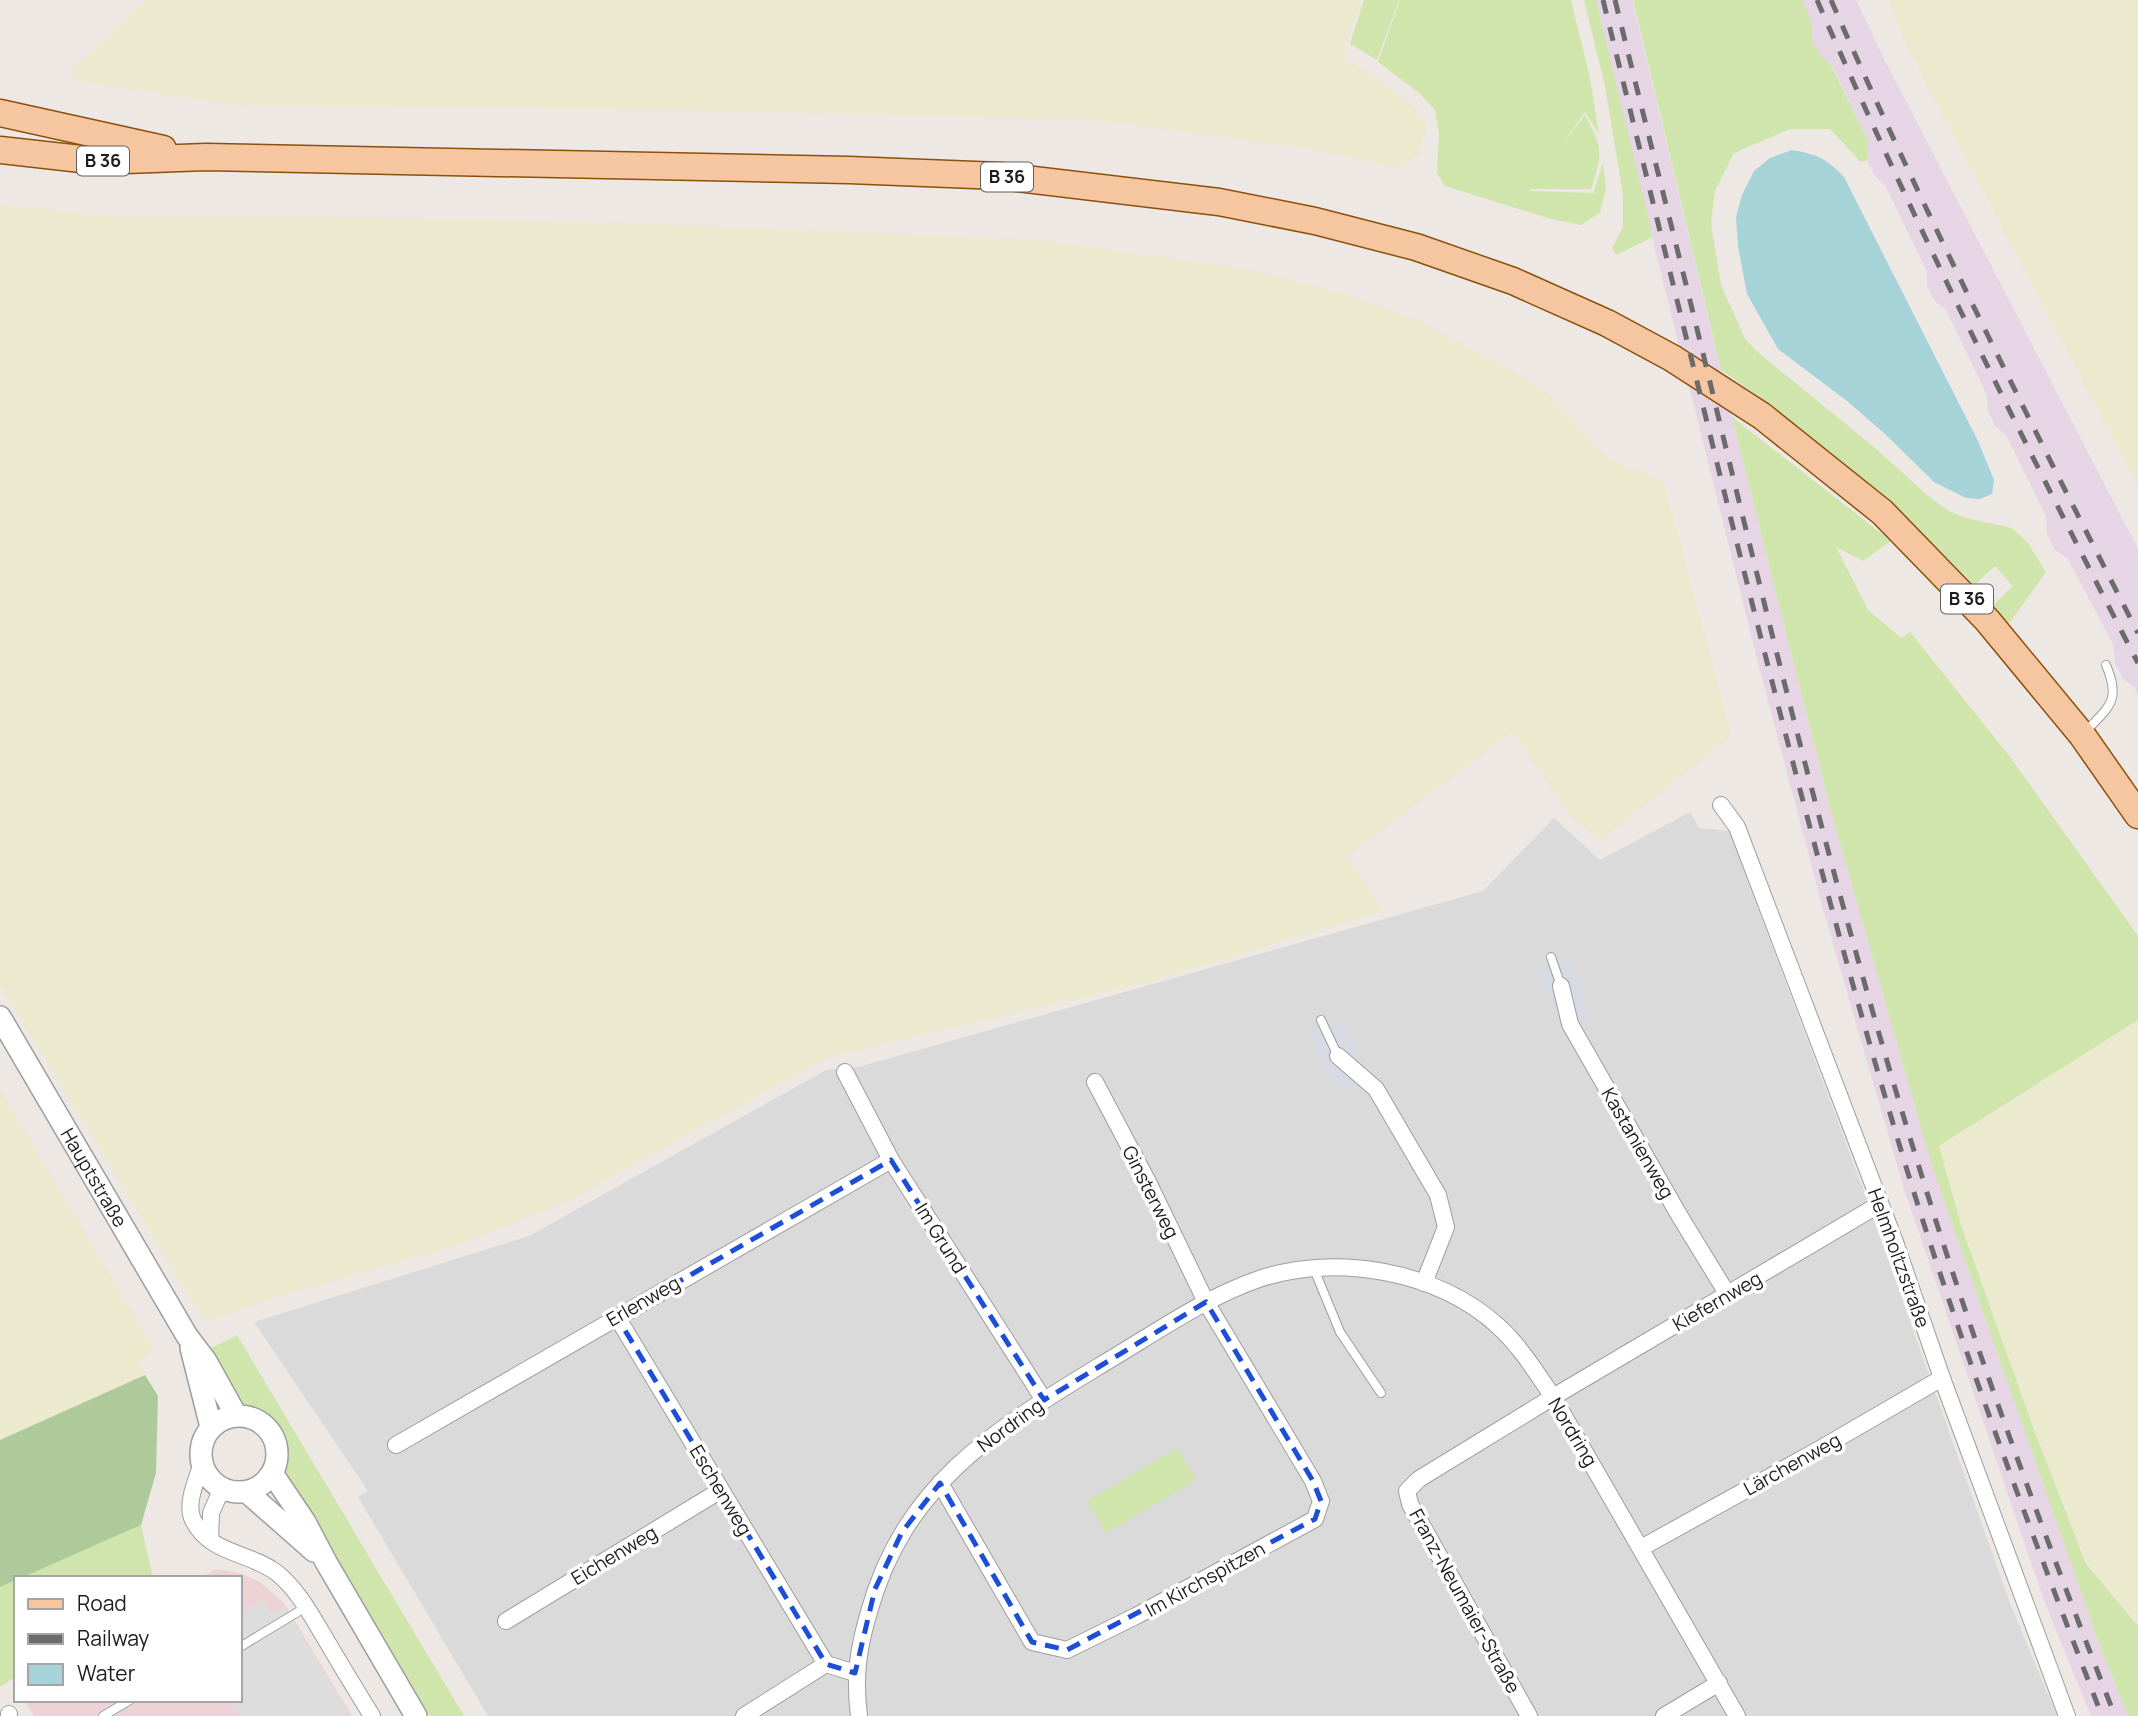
<svg xmlns="http://www.w3.org/2000/svg" width="2138" height="1716" font-family="Manrope,sans-serif">
	<style>
		.residential { fill: #dbdada }
		.commercial { fill: #edd3d5 }
		.industrial { fill: #e6d5e5 }
		.farmland { fill: #ebeacf }
		.grass { fill: #cfe5ac }
		.forest { fill: #aeca9a }
		.parking { fill: #ddd }
		.plaza { fill: #d7d9e3 }
		.water { fill: #a6d3d8 }
		.lines { fill: none; stroke-linecap: round; stroke-linejoin: round }
		.service-casing { stroke: #9e9e9e; stroke-width: 10 }
		.minor-casing { stroke: #9e9e9e; stroke-width: 18 }
		.tertiary-casing { stroke: #9e9e9e; stroke-width: 24 }
		.primary-casing { stroke: #8b500a; stroke-width: 29 }
		.service { stroke: #fff; stroke-width: 8 }
		.minor { stroke: #fff; stroke-width: 16 }
		.tertiary { stroke: #fff; stroke-width: 21 }
		.primary { stroke: #f5c6a0; stroke-width: 26 }
		.rail { stroke: #6b6b6b; stroke-width: 5; stroke-dasharray: 14 14; stroke-linecap: butt }
		.marked { fill: none; stroke: #1d4ed8; stroke-width: 5; stroke-dasharray: 14 9; stroke-linejoin: round }
		.labels { text-anchor: middle; stroke-width: 7; stroke-linejoin: round; paint-order: stroke }
		.shield { fill: #fff; stroke: #616161; stroke-width: 2 }
		.shield-label { font-size: 18px; font-weight: bold; fill: #1d1d1d }
		.street-label { font-size: 19px; fill: #1d1d1d; stroke: #fff }
	</style>
	<rect width="100%" height="100%" fill="#ede8e3"/>
	<polygon class="residential" points="1690,812 1699,828 1729,831 1863,1189 2011,1606 2057,1716 488,1716 358,1497 368,1491 254,1322 529,1236 826,1070 858,1067 1483,891 1554,818 1600,860"/>
	<polygon class="commercial" points="216,1569 240,1573 260,1582 284,1603 352,1716 34,1716 24,1700 240,1700 240,1578 201,1578"/>
	<g class="industrial">
		<polygon points="1593,0 1632,0 1732,417 1831,812 1931,1163 2097,1638 2128,1716 2091,1716 2045,1603 1904,1189 1824,913 1758,663"/>
		<polygon points="1802,0 1856,0 1884,59 2138,549 2138,695 2134,687 2123,679 2115,663 2113,644 2068,559 2055,550 2047,534 2046,516 2006,435 1995,426 1988,411 1987,395 1946,310 1934,300 1927,286 1927,272 1885,185 1874,175 1867,160 1868,141 1832,65 1820,56 1812,40 1812,23"/>
	</g>
	<g class="farmland">
		<polygon points="145,0 1361,0 1343,57 1412,104 1427,125 1419,154 1398,168 1317,150 1096,120 692,110 237,105 77,81 71,77 73,69"/>
		<polygon points="1888,0 2138,0 2138,486 1907,47"/>
		<polygon points="0,204 113,217 319,217 596,222 1039,240 1245,269 1344,294 1412,318 1491,359 1546,392 1608,458 1664,483 1728,721 1730,737 1601,840 1573,819 1512,732 1347,856 1383,911 1151,981 830,1056 565,1202 457,1245 269,1299 205,1322 0,985"/>
		<polygon points="2138,1020 2138,1626 2086,1564 2034,1430 1961,1225 1939,1146"/>
		<polygon points="0,1090 153,1348 139,1361 145,1375 0,1440"/>
	</g>
	<g class="grass">
		<polygon points="1364,0 1399,0 1377,60 1350,44"/>
		<path d="M 1400,0 L 1571,0 L 1590,78 L 1599,134 L 1585,112 L 1561,146 L 1585,115 C 1603,148 1603,154 1591,189 L 1531,189 L 1529,191 L 1593,193 L 1603,163 L 1606,188 L 1600,213 L 1581,225 L 1551,219 L 1445,186 L 1437,173 L 1439,134 L 1435,110 L 1419,93 L 1378,62 Z"/>
		<polygon points="1584,0 1596,0 1653,237 1616,255 1612,248 1623,227 1623,194 1605,86"/>
		<path d="M 1633,0 L 1802,0 L 1812,23 L 1812,40 L 1820,55 L 1831,65 L 1868,141 L 1867,160 L 1861,162 L 1830,129 L 1790,129 L 1734,153 L 1715,191 L 1711,223 L 1721,285 L 1745,339 L 1761,355 L 1874,447 L 1927,495 L 1949,511 L 1966,518 L 2012,528 L 2028,543 L 2046,572 L 2008,625 L 1993,608 L 1994,604 L 2013,586 L 1995,566 L 1974,585 C 1897,507 1813,432 1721,370 Z"/>
		<polygon points="1732,417 1891,541 1863,561 1836,547 1868,610 1901,638 1910,632 2010,757 2138,936 2138,1020 1939,1146 1961,1225 2034,1430 2086,1564 2138,1626 2138,1716 2128,1716 2097,1638 1931,1163 1831,812"/>
		<polygon points="237,1335 464,1716 430,1716 283,1473 281,1442 273,1427 256,1413 238,1404 209,1349"/>
		<polygon points="1177,1448 1196,1480 1106,1533 1087,1501"/>
		<polygon points="141,1525 153,1578 21,1578"/>
		<polygon points="16,1580 16,1682 12,1679 0,1687 0,1587"/>
	</g>
	<polygon class="forest" points="145,1375 158,1396 156,1473 141,1525 21,1578 16,1578 16,1580 0,1587 0,1440"/>
	<polygon class="parking" points="263,1600 271,1613 284,1606 348,1713 343,1716 239,1716 229,1700 240,1700 240,1614"/>
	<g class="plaza">
		<polygon points="1572,956 1590,1013 1566,1026 1531,967"/>
		<polygon points="1342,1021 1376,1089 1334,1083 1305,1031"/>
	</g>
	<path class="water" d="M 1792,150 C 1817,154 1827,159 1844,177 L 1978,441 L 1994,480 L 1992,494 L 1980,499 L 1966,498 L 1934,482 L 1884,433 L 1847,401 L 1778,349 L 1747,294 L 1738,246 L 1736,217 L 1742,195 L 1754,171 L 1770,158 Z"/>
	<g class="lines">
		<defs>
			<g id="service">
				<path d="M 2086,731 C 2110,706 2121,700 2106,665"/>
				<polyline points="1551,957 1561,986"/>
				<polyline points="1321,1020 1338,1056"/>
				<polyline points="1314,1269 1340,1332 1381,1393"/>
				<polyline points="240,1647 306,1607"/>
				<polyline points="103,1716 130,1700"/>
			</g>
			<g id="minor">
				<polyline points="1721,805 1737,827 1895,1242 1942,1378 2067,1716"/>
				<polyline points="1561,986 1570,1024 1679,1215 1728,1295"/>
				<polyline points="1338,1056 1376,1089 1438,1195 1446,1227 1424,1283"/>
				<polyline points="845,1072 891,1160 1044,1400"/>
				<polyline points="617,1317 826,1664"/>
				<polyline points="396,1445 891,1160"/>
				<path d="M 202,1463 C 197,1479 185,1504 193,1520 C 209,1554 250,1552 277,1573 C 298,1590 311,1615 325,1638 C 340,1664 356,1690 372,1716"/>
				<polyline points="940,1483 1032,1642 1067,1650 1136,1616 1315,1519 1321,1501 1313,1481 1206,1302 1148,1182 1095,1082"/>
				<polyline points="210,1540 211,1513 222,1488"/>
				<polyline points="1641,1548 1818,1450 1942,1378"/>
				<polyline points="506,1621 721,1490"/>
				<polyline points="9,1716 9,1714"/>
				<polyline points="744,1716 826,1664 855,1673"/>
				<path d="M 859,1716 C 854,1677 858,1649 869,1612 C 905,1482 998,1428 1106,1362 C 1155,1333 1204,1298 1259,1279 C 1336,1253 1438,1271 1498,1326 C 1520,1346 1536,1372 1553,1397 L 1737,1716"/>
				<polyline points="1529,1716 1410,1504 1407,1491 1419,1479 1553,1397 1880,1204"/>
				<polyline points="1664,1716 1719,1683"/>
			</g>
			<g id="tertiary">
				<path id="s1" d="M 0,1017 L 187,1336 L 206,1361 L 236,1415"/>
				<polyline points="191,1348 211,1427"/>
				<circle cx="239" cy="1454" r="38"/>
				<polyline points="272,1473 305,1522 326,1562 416,1716"/>
				<polyline points="247,1492 314,1551"/>
			</g>
			<g id="primary">
				<polyline points="0,113 163,149"/>
				<polyline points="0,150 99,161 206,157 849,170 1000,176 1219,202 1315,221 1416,247 1513,281 1607,323 1672,358 1762,416 1882,512 1987,620 2082,735 2138,815"/>
			</g>
		</defs>
		<use href="#service" class="service-casing"/>
		<use href="#minor" class="minor-casing"/>
		<use href="#tertiary" class="tertiary-casing"/>
		<use href="#primary" class="primary-casing"/>
		<use href="#service" class="service"/>
		<use href="#minor" class="minor"/>
		<use href="#tertiary" class="tertiary"/>
		<use href="#primary" class="primary"/>
		<g class="rail">
			<path d="M 1603,0 C 1641,154 1679,308 1717,463 C 1777,704 1838,945 1911,1183 C 1967,1363 2034,1540 2102,1716"/>
			<path d="M 1615,0 C 1650,143 1687,285 1721,428 C 1783,681 1846,934 1924,1183 C 1980,1363 2046,1540 2115,1716"/>
			<path d="M 1817,0 C 1915,225 2025,445 2138,663"/>
			<path d="M 1831,0 C 1925,215 2031,424 2138,633"/>
		</g>
	</g>
	<path class="marked" d="M 891,1160 L 1044,1400 L 1206,1302 L 1313,1481 L 1321,1501 L 1315,1519 L 1067,1650 L 1032,1642 L 940,1483 L 902,1532 L 875,1589 L 855,1673 L 826,1664 L 617,1317 Z"/>
	<g class="labels">
		<g class="shield">
			<rect x="77" y="146.5" width="52" height="29" rx="5"/>
			<rect x="981" y="162.5" width="52" height="29" rx="5"/>
			<rect x="1941" y="584.5" width="52" height="29" rx="5"/>
		</g>
		<g class="shield-label">
			<text x="103" y="167">B 36</text>
			<text x="1007" y="183">B 36</text>
			<text x="1967" y="605">B 36</text>
		</g>
		<g class="street-label">
			<text transform="translate(1638 1143) rotate(60)" y="7">Kastanienweg</text>
			<text dy="7" stroke="none"><textPath href="#s1" startOffset="186">Hauptstraße</textPath></text>
			<text transform="translate(1151 1192) rotate(63)" y="7">Ginsterweg</text>
			<text transform="translate(941 1238) rotate(58)" y="7">Im Grund</text>
			<text transform="translate(1899 1258) rotate(70)" y="7">Helmholtzstraße</text>
			<text transform="translate(643 1301) rotate(-30)" y="7">Erlenweg</text>
			<text transform="translate(1717 1301) rotate(-30)" y="7">Kiefernweg</text>
			<text transform="translate(1010 1425) rotate(-36)" y="7">Nordring</text>
			<text transform="translate(1573 1432) rotate(59)" y="7">Nordring</text>
			<text transform="translate(1792 1464) rotate(-29)" y="7">Lärchenweg</text>
			<text transform="translate(721 1490) rotate(59)" y="7">Eschenweg</text>
			<text transform="translate(614 1555) rotate(-31)" y="7">Eichenweg</text>
			<text transform="translate(1205 1579) rotate(-29)" y="7">Im Kirchspitzen</text>
			<text transform="translate(1465 1601) rotate(61)" y="7">Franz-Neumaier-Straße</text>
		</g>
	</g>
	<rect x="14" y="1576" width="228" height="126" fill="#ffffff" stroke="#a5a5a5" stroke-width="2"/>
	<rect x="28" y="1599" width="35" height="10" fill="#f5c6a0" stroke="#a5a5a5" stroke-width="2"/>
	<text x="77" y="1611" font-size="21" fill="#1d1d1d">Road</text>
	<rect x="28" y="1634" width="35" height="10" fill="#6b6b6b" stroke="#a5a5a5" stroke-width="2"/>
	<text x="77" y="1646" font-size="21" fill="#1d1d1d">Railway</text>
	<rect x="28" y="1664" width="35" height="21" fill="#a6d3d8" stroke="#a5a5a5" stroke-width="2"/>
	<text x="77" y="1681" font-size="21" fill="#1d1d1d">Water</text>
</svg>
